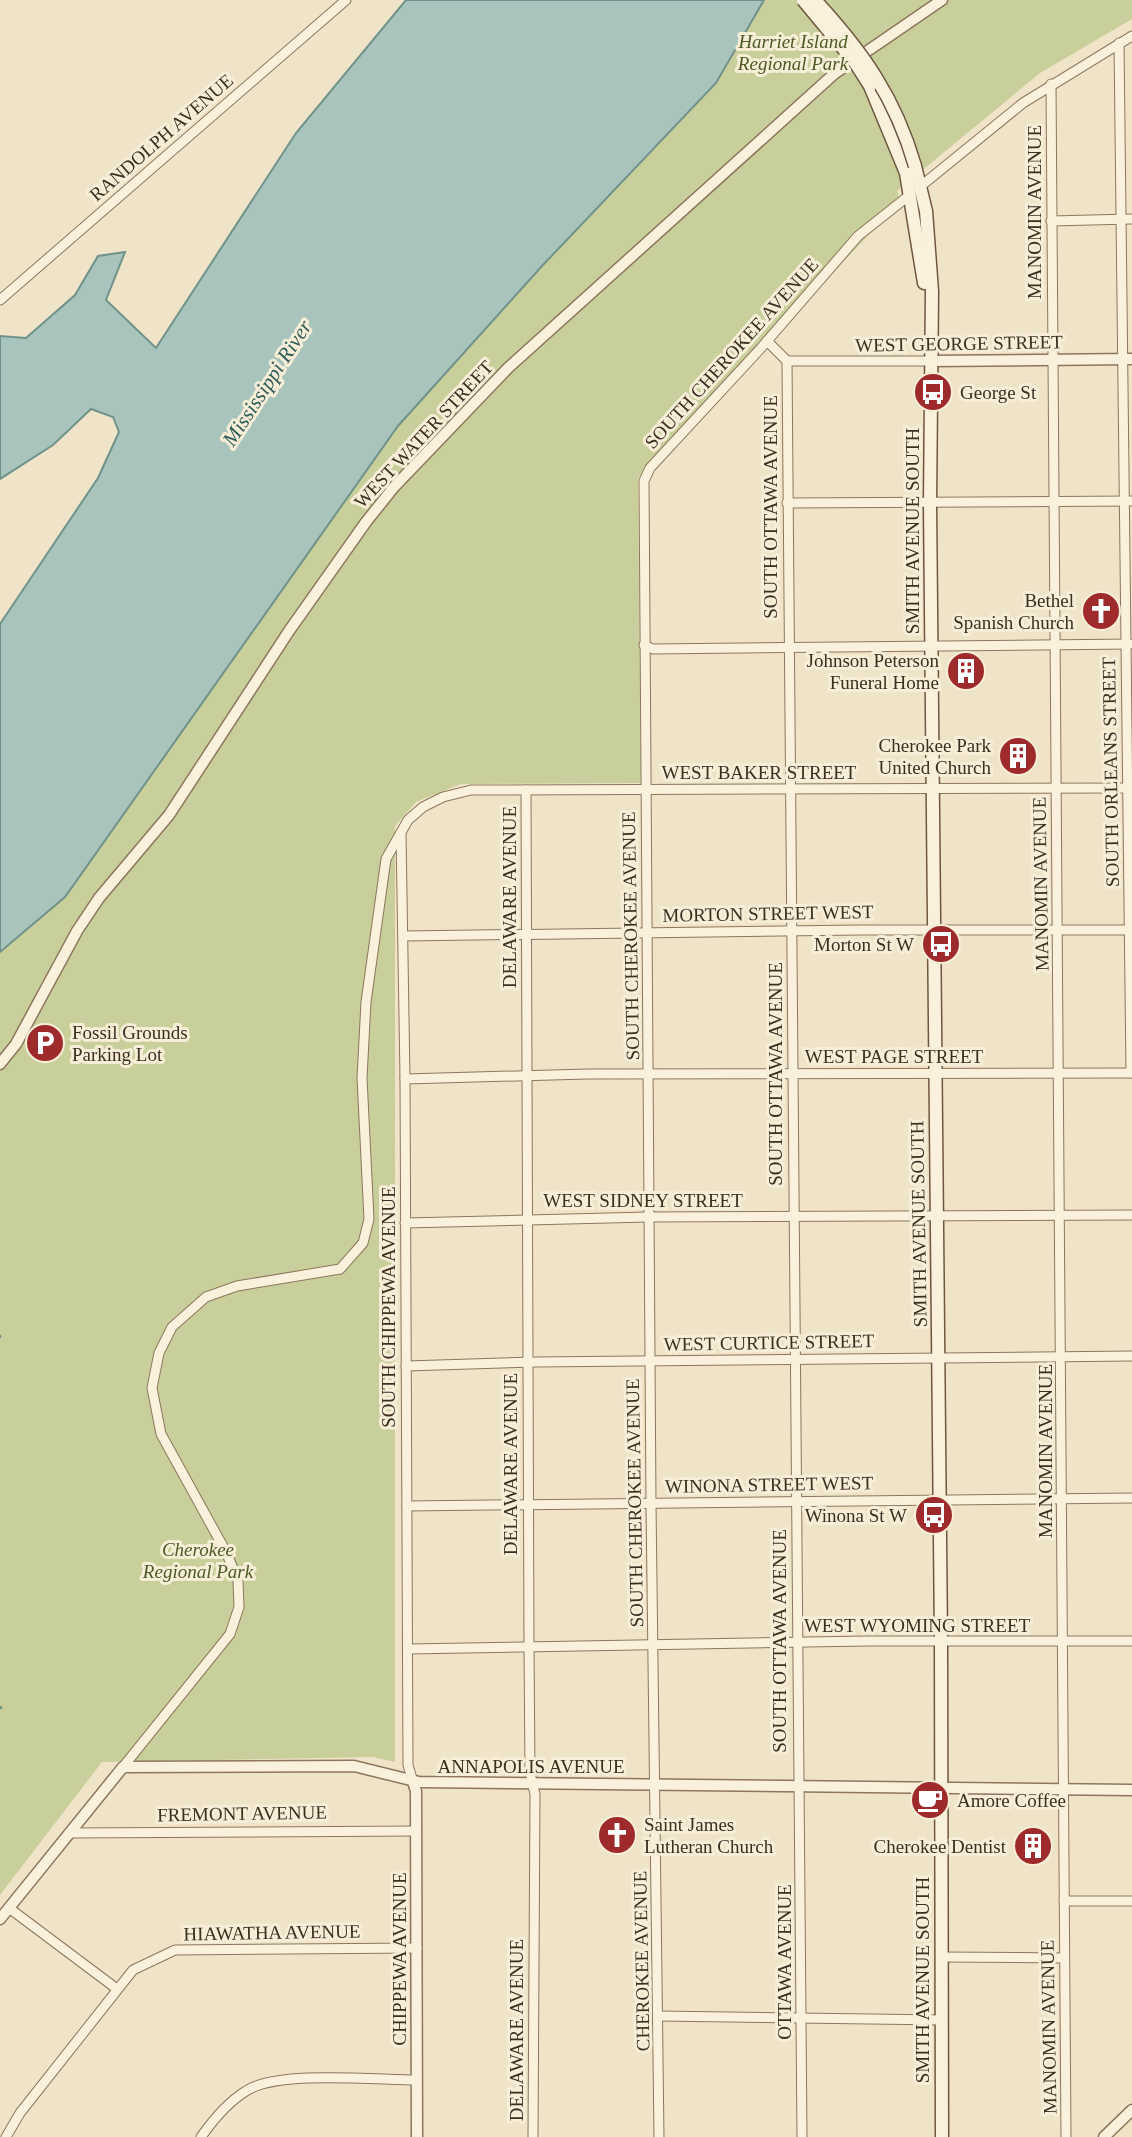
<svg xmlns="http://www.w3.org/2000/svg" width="1132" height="2137" font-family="Georgia,serif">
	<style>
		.green { fill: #c9cf9b }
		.water { fill: #a9c4bc; stroke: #6f938a; stroke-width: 2 }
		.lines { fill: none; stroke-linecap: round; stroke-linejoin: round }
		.stream { stroke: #6f938a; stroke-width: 2.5 }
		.minor-casing { stroke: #8d765c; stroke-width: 11 }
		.tertiary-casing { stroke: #8d765c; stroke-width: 13 }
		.secondary-casing { stroke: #6f573f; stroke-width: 15 }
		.minor { stroke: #faf1dc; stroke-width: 9 }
		.tertiary { stroke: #faf1dc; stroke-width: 10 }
		.secondary { stroke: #faf1dc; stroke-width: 12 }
		.secondary-bridge-casing { stroke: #6f573f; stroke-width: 15; stroke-linecap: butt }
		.secondary-bridge { stroke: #faf1dc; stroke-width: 12 }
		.labels { text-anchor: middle; stroke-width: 6; stroke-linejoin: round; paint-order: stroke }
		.park-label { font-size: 19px; font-style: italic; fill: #4d5a26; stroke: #f7eed8 }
		.street-label { font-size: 19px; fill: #3d2e20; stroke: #f7eed8 }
		.poi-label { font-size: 19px; fill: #3d2e20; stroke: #f7eed8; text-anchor: end }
		.water-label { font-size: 21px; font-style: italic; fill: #2f5d5a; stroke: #f7eed8 }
	</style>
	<rect width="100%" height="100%" fill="#f0e4c8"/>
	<polygon class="green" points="764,0 1132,0 1132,19 1040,73 897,191 901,201 638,478 641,783 461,784 416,802 395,826 395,1762 373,1757 102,1762 0,1895 0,952 65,897 398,426 542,266 716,83"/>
	<polygon class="water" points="406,0 764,0 716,83 542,266 398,426 65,897 0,952 0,624 98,478 119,432 113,417 91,409 53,445 0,479 0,336 26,338 75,295 98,256 125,252 106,300 156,348 296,133"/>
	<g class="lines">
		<g class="stream">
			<polyline points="0,1336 0,1337"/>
			<polyline points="0,1707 1,1708"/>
		</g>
		<defs>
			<g id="minor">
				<polyline points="1119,43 1131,1073"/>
				<polyline points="1051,84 1066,2137"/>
				<polyline points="921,186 1023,103 1132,36"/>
				<polyline points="1051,221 1132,219"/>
				<polyline points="0,300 346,0"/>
				<polyline points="767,341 787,361"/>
				<polyline points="787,361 802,2137"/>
				<polyline points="787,361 930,361"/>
				<polyline points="787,503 1132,501"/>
				<polyline points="644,645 653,649 1130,644"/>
				<polyline points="526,790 529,1647 530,1773 535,1794 533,2137"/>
				<polyline points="401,833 405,1079 408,1765 413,1782"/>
				<polyline points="404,936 859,930 1132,930"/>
				<polyline points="405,1079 587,1074 1132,1073"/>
				<polyline points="405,1223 648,1217 1132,1215"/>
				<polyline points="406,1366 536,1362 1132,1356"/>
				<polyline points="407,1506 1132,1498"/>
				<polyline points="408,1649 867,1641 1132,1641"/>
				<polyline points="123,1767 230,1634 239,1607 238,1580 226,1552 161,1434 152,1388 159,1353 172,1327 206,1297 237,1286 340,1269 363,1243 369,1219 362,1078 366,1002 386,859 408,820 423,807 443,797 471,790 1132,788"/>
				<polyline points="69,1833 416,1831"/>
				<polyline points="1064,1901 1132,1901"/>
				<polyline points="9,1908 117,1989"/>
				<polyline points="942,1957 1064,1958"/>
				<polyline points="659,2016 942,2020"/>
				<polyline points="6,2137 20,2113 133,1970 175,1950 417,1948"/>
				<path d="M 201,2137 C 213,2120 228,2102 246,2091 C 278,2070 376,2080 417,2080"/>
				<polyline points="659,2137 651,1504 644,481 650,468 761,348 858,236 911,194"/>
			</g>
			<g id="tertiary">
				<polyline points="930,361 1132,359"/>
				<polyline points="0,1064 16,1044 77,931 99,898 169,815 289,631 366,522 394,487 508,368 834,74 942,0"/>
				<polyline points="413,1782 416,1791 417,2137"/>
				<polyline points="0,1919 123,1767 354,1766 419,1782 1132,1790"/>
				<polyline points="1104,2137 1132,2110"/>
			</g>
			<g id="secondary">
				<polyline points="870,86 906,173 924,283"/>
				<polyline points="915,166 926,211 932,291 930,504 941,1642 942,2137"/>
			</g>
		</defs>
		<use href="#minor" class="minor-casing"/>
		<use href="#tertiary" class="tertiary-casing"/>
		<use href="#secondary" class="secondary-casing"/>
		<use href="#minor" class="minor"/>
		<use href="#tertiary" class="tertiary"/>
		<use href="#secondary" class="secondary"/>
		<defs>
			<g id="secondary-bridge">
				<polyline points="803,0 856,64 870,86"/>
				<path d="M 815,0 C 863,52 895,97 915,166"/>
			</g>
		</defs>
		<use href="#secondary-bridge" class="secondary-bridge-casing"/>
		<use href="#secondary-bridge" class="secondary-bridge"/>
	</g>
	<defs>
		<symbol id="bus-disc" viewBox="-11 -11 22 22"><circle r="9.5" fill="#9e2a2b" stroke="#f7eed8"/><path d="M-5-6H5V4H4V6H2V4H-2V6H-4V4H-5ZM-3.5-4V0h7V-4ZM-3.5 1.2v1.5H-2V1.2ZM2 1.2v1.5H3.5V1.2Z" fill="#fff"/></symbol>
		<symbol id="church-disc" viewBox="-11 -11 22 22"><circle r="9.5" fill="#9e2a2b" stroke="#f7eed8"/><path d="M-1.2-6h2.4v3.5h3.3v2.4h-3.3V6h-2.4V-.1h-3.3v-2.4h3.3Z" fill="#fff"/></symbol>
		<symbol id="building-disc" viewBox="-11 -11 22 22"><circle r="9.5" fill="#9e2a2b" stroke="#f7eed8"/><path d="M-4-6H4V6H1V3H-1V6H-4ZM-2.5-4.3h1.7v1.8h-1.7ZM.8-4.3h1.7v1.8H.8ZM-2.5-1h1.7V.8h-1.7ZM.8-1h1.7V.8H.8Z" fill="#fff"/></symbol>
		<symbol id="parking-disc" viewBox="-11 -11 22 22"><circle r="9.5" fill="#9e2a2b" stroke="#f7eed8"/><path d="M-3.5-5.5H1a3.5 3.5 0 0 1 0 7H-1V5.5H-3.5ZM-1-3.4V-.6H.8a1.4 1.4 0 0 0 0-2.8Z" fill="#fff"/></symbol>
		<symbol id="cafe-disc" viewBox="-11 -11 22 22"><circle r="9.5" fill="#9e2a2b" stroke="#f7eed8"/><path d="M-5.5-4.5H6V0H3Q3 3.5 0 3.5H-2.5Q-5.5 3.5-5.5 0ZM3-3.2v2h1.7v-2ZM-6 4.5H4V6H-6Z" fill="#fff"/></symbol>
	</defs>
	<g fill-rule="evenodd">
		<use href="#bus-disc" x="911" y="370" width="44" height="44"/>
		<use href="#church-disc" x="1079" y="589" width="44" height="44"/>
		<use href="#building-disc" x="944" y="649" width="44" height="44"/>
		<use href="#building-disc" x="996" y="734" width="44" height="44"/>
		<use href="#bus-disc" x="919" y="922" width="44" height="44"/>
		<use href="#parking-disc" x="23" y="1021" width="44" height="44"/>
		<use href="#bus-disc" x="912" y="1493" width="44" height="44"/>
		<use href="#cafe-disc" x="908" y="1778" width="44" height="44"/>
		<use href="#church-disc" x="595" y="1813" width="44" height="44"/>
		<use href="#building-disc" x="1011" y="1824" width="44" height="44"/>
	</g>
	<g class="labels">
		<g class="park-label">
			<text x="793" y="48">Harriet Island<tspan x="793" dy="22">Regional Park</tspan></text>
			<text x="198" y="1556">Cherokee<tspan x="198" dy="22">Regional Park</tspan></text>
		</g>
		<g class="street-label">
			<text transform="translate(161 137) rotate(-41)" y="7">RANDOLPH AVENUE</text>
			<text transform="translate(1034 212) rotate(-90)" y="7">MANOMIN AVENUE</text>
			<text transform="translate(959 343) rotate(-1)" y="7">WEST GEORGE STREET</text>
			<text transform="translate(731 353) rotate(-48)" y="7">SOUTH CHEROKEE AVENUE</text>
			<text transform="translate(423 434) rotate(-47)" y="7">WEST WATER STREET</text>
			<text transform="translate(770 507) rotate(-90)" y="7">SOUTH OTTAWA AVENUE</text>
			<text transform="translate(912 531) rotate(-90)" y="7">SMITH AVENUE SOUTH</text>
			<text x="759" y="779">WEST BAKER STREET</text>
			<text transform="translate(1110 772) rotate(-91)" y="7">SOUTH ORLEANS STREET</text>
			<text transform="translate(1040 884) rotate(-91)" y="7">MANOMIN AVENUE</text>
			<text transform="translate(509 897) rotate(-90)" y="7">DELAWARE AVENUE</text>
			<text transform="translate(768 913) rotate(-1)" y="7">MORTON STREET WEST</text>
			<text transform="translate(630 936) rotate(-91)" y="7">SOUTH CHEROKEE AVENUE</text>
			<text x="894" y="1063">WEST PAGE STREET</text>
			<text transform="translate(775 1074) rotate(-90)" y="7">SOUTH OTTAWA AVENUE</text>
			<text x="643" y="1207">WEST SIDNEY STREET</text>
			<text transform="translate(918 1224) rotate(-91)" y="7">SMITH AVENUE SOUTH</text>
			<text transform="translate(388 1307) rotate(-90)" y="7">SOUTH CHIPPEWA AVENUE</text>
			<text transform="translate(769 1342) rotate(-1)" y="7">WEST CURTICE STREET</text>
			<text transform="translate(1045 1451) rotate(-90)" y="7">MANOMIN AVENUE</text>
			<text transform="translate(510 1464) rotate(-90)" y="7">DELAWARE AVENUE</text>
			<text transform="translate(769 1484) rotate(-1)" y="7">WINONA STREET WEST</text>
			<text transform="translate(634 1503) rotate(-91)" y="7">SOUTH CHEROKEE AVENUE</text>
			<text x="917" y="1632">WEST WYOMING STREET</text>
			<text transform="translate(779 1641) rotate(-90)" y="7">SOUTH OTTAWA AVENUE</text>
			<text x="531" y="1773">ANNAPOLIS AVENUE</text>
			<text transform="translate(242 1813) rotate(-1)" y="7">FREMONT AVENUE</text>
			<text transform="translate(272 1932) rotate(-1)" y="7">HIAWATHA AVENUE</text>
			<text transform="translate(399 1959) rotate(-90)" y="7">CHIPPEWA AVENUE</text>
			<text transform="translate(641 1961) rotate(-91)" y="7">CHEROKEE AVENUE</text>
			<text transform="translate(784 1962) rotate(-90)" y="7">OTTAWA AVENUE</text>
			<text transform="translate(922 1980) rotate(-90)" y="7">SMITH AVENUE SOUTH</text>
			<text transform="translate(1048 2027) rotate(-91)" y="7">MANOMIN AVENUE</text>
			<text transform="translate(516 2030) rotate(-90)" y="7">DELAWARE AVENUE</text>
		</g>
		<g class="poi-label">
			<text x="960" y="399" text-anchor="start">George St</text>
			<text x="1074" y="607">Bethel<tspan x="1074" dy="22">Spanish Church</tspan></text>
			<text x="939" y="667">Johnson Peterson<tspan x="939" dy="22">Funeral Home</tspan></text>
			<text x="991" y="752">Cherokee Park<tspan x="991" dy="22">United Church</tspan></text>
			<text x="914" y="951">Morton St W</text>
			<text x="72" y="1039" text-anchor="start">Fossil Grounds<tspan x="72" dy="22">Parking Lot</tspan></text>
			<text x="907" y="1522">Winona St W</text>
			<text x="957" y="1807" text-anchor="start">Amore Coffee</text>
			<text x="644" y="1831" text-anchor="start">Saint James<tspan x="644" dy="22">Lutheran Church</tspan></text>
			<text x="1006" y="1853">Cherokee Dentist</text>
		</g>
		<g class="water-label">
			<text transform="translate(267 383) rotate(-57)" y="7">Mississippi River</text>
		</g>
	</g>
</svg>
